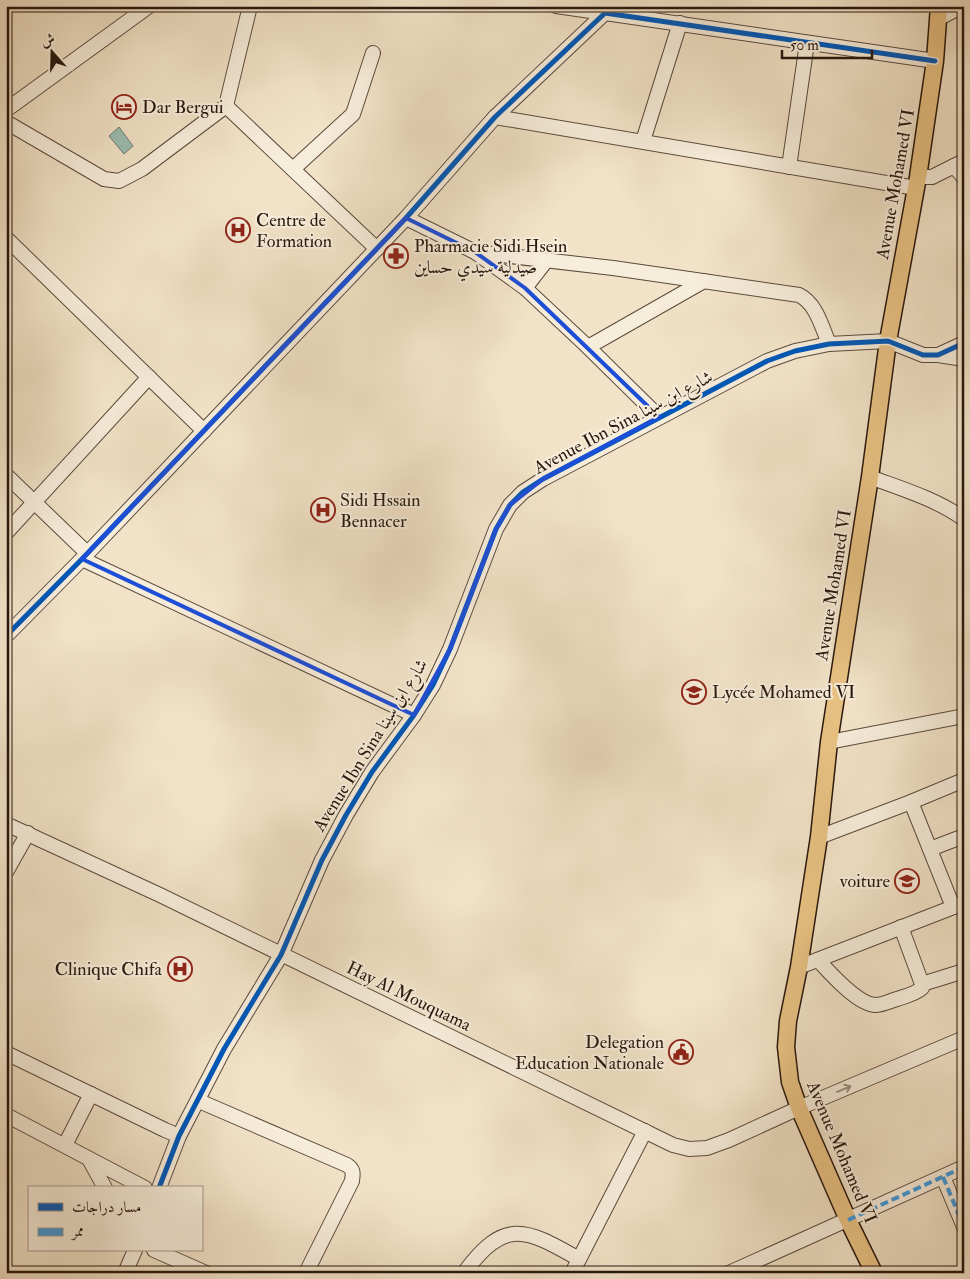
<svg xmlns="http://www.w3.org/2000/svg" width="970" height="1279" font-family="'IM FELL Double Pica',Amiri,serif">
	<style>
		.water { fill: #9bbeb2; stroke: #6d7b70 }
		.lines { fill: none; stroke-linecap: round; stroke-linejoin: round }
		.minor-casing { stroke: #5a4a3c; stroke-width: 16 }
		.major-casing { stroke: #28170d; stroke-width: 19 }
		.minor { stroke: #f7eddb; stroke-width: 14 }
		.major { stroke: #e9c284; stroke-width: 16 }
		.quiet { stroke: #3d9ade; stroke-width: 4; stroke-dasharray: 8 4; stroke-linecap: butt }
		.cycleway-casing { stroke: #f7eddb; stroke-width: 8 }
		.cycleway { stroke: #0057b8; stroke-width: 5 }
		.oneway { stroke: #9a8d7e }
		.marked { fill: none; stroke: #1d4ed8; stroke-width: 4; stroke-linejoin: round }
		.labels { text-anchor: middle; stroke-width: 4; stroke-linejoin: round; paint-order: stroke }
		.poi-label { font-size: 18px; fill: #28170d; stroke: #f7eddb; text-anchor: start }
		.street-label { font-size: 18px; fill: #28170d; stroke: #f7eddb }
	</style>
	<rect width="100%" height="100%" fill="#f2e3c8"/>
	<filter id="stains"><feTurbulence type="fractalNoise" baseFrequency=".004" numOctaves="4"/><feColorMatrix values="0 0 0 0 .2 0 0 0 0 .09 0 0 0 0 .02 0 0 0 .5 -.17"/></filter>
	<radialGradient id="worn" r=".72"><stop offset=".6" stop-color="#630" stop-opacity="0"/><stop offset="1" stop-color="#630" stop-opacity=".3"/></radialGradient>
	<polygon class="water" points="119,127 133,146 124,154 109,136"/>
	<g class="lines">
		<defs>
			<g id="minor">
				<polyline points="556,6 605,13"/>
				<polyline points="939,18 963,6"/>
				<polyline points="226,106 250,6"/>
				<polyline points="6,110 149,6"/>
				<polyline points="495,117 916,188"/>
				<polyline points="6,122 104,179 119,181 142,169 226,106 377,249"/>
				<polyline points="643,141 680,23"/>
				<polyline points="954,166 964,178"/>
				<polyline points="789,167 807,43"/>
				<polyline points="293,169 353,114 373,53"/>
				<polyline points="918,177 932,177 964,161"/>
				<polyline points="406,218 475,252 525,288 588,347 659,417"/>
				<polyline points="6,238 204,431"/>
				<path d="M 475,252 L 613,268 L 799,295 C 816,303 822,327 829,344"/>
				<polyline points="525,288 546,261"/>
				<polyline points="588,347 704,281"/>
				<polyline points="938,355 964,359"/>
				<polyline points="6,475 87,553"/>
				<path d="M 870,477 C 902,489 936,499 964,519"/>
				<polyline points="6,533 149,377"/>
				<polyline points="82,559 414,715"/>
				<polyline points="6,636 82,559 406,218 495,117 605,13 935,61"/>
				<polyline points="829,742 964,716"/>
				<polyline points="911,802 953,907"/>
				<polyline points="6,824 160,895 673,1145 689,1149 707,1148 729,1140 799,1108 964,1038"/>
				<polyline points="819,837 911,802 964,780"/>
				<polyline points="930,849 964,836"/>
				<polyline points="6,872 28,833"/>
				<path d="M 818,960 C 830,973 857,1004 875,1005 C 883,1005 890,1001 897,999 C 906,996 915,994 922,988 L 922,984 L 901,927"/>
				<polyline points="799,967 964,903"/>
				<polyline points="922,984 964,971"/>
				<polyline points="6,1053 165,1130 179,1136"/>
				<path d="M 199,1101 L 347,1165 C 354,1170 353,1173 352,1181 L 306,1273"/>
				<polyline points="6,1115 145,1188"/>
				<polyline points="65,1145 91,1094"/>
				<polyline points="89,1159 105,1188"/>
				<polyline points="943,1177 964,1227"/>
				<polyline points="159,1188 179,1136 224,1049 281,955 322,860 346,815 372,772 414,715 433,685 450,649 496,529 510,505 523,492 543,479 767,361 795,351 829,344 888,341 923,355 938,355 964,343"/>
				<polyline points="154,1250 206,1273"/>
				<polyline points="125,1273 135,1250"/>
				<path d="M 464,1273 C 505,1217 526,1229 579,1259"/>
				<polyline points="572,1273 645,1131"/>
				<polyline points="729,1273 964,1167"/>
			</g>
			<polyline id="major" points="874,1273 848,1220 799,1108 790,1082 786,1047 788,1021 799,967 819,837 829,742 870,477 888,341 918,177 935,61 939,6"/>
		</defs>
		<use href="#minor" class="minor-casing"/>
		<use href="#major" class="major-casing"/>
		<use href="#minor" class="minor"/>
		<use href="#major" class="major"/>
		<g class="quiet">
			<polyline points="943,1177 964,1227"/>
			<polyline points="848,1220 964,1167"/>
		</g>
		<defs>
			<g id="cycleway">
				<polyline points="6,636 82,559 406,218 495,117 605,13 935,61"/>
				<polyline points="159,1188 179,1136 224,1049 281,955 322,860 346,815 372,772 414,715 433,685 450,649 496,529 510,505 523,492 543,479 767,361 795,351 829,344 888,341 923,355 938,355 964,343"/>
			</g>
		</defs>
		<use href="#cycleway" class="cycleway-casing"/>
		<use href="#cycleway" class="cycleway"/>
	</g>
	<defs><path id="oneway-shaft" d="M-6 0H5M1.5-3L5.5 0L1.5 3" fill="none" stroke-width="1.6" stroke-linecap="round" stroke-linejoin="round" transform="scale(1.25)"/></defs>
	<use class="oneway" href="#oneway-shaft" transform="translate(844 1089) rotate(-23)"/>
	<path class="marked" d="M 406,218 L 475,252 L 525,288 L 659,417 L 543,479 L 510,505 L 496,529 L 450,649 L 414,715 L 82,559 Z"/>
	<defs>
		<symbol id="hotel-ring" viewBox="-11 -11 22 22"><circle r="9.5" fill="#f7eddb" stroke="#8f2418" stroke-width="1.5"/><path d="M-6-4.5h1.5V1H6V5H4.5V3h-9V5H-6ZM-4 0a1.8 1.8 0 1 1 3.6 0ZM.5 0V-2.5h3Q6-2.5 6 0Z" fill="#8f2418"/></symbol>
		<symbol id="hospital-ring" viewBox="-11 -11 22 22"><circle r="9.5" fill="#f7eddb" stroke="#8f2418" stroke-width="1.5"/><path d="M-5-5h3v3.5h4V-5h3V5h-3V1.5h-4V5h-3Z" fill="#8f2418"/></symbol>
		<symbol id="pharmacy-ring" viewBox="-11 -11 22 22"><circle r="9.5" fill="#f7eddb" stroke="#8f2418" stroke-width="1.5"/><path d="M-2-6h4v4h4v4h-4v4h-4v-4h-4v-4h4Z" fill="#8f2418"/></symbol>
		<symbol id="university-ring" viewBox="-11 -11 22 22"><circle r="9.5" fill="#f7eddb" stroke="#8f2418" stroke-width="1.5"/><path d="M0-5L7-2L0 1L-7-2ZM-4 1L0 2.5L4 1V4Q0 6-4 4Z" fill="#8f2418"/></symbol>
		<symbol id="school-ring" viewBox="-11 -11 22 22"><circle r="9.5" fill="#f7eddb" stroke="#8f2418" stroke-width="1.5"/><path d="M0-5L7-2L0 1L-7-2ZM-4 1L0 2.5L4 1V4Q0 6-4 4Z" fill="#8f2418"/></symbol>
		<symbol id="civic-ring" viewBox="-11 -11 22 22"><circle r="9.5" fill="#f7eddb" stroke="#8f2418" stroke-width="1.5"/><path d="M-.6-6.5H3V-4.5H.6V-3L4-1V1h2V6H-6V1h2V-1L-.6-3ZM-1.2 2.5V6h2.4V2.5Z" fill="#8f2418"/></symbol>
	</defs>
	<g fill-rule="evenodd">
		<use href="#hotel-ring" x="110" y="93" width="28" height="28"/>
		<use href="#hospital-ring" x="224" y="216" width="28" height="28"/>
		<use href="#pharmacy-ring" x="382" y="242" width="28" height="28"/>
		<use href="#hospital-ring" x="309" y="496" width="28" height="28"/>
		<use href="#university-ring" x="680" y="678" width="28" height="28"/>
		<use href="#school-ring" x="893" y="867" width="28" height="28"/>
		<use href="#hospital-ring" x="166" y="955" width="28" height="28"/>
		<use href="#civic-ring" x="667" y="1038" width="28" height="28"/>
	</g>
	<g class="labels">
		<g class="poi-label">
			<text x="142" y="113">Dar Bergui</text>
			<text x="256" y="226">Centre de<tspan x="256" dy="21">Formation</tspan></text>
			<text x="414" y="252">Pharmacie Sidi Hsein<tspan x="414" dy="21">صيدلية سيدي حساين</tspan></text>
			<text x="340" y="506">Sidi Hssain<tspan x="340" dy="21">Bennacer</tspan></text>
			<text x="712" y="698">Lycée Mohamed VI</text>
			<text x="890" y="887" text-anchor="end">voiture</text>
			<text x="162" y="975" text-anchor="end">Clinique Chifa</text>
			<text x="664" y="1048" text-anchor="end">Delegation<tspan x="664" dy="21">Education Nationale</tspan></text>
		</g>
		<g class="street-label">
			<text transform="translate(895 184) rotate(-80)" y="6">Avenue Mohamed VI</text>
			<text transform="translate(623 422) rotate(-28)" y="6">Avenue Ibn Sina شارع ابن سينا</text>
			<text transform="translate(833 585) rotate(-81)" y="6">Avenue Mohamed VI</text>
			<text transform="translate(370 745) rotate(-58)" y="6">Avenue Ibn Sina شارع ابن سينا</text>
			<text transform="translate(409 996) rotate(26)" y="6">Hay Al Mouquama</text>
			<text transform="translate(842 1152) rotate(67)" y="6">Avenue Mohamed VI</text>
		</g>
	</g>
	<rect width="970" height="1279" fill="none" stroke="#f2e3c8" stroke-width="25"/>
	<rect x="8" y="8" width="955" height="1264" fill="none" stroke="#28170d" stroke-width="2.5"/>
	<rect x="12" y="12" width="945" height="1254" fill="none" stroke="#28170d"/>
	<rect x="28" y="1186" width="175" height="65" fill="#f7eddb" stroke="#a49789"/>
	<rect x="38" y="1203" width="25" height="8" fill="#0057b8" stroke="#a49789"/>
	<text x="72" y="1212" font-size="15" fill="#28170d">مسار دراجات</text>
	<rect x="38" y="1228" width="25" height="8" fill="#3d9ade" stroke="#a49789"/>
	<text x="72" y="1236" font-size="15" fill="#28170d">ممر</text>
	<g transform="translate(52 52) rotate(340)" stroke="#f7eddb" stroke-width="4" paint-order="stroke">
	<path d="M0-4L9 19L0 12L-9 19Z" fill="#28170d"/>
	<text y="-8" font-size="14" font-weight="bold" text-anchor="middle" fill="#28170d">ش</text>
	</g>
	<path d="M782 50v8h90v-8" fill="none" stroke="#28170d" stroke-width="2.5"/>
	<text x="790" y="50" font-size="15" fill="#28170d" stroke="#f7eddb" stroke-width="4" paint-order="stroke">50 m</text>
	<rect width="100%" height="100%" filter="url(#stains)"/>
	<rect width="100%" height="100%" fill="url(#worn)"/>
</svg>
